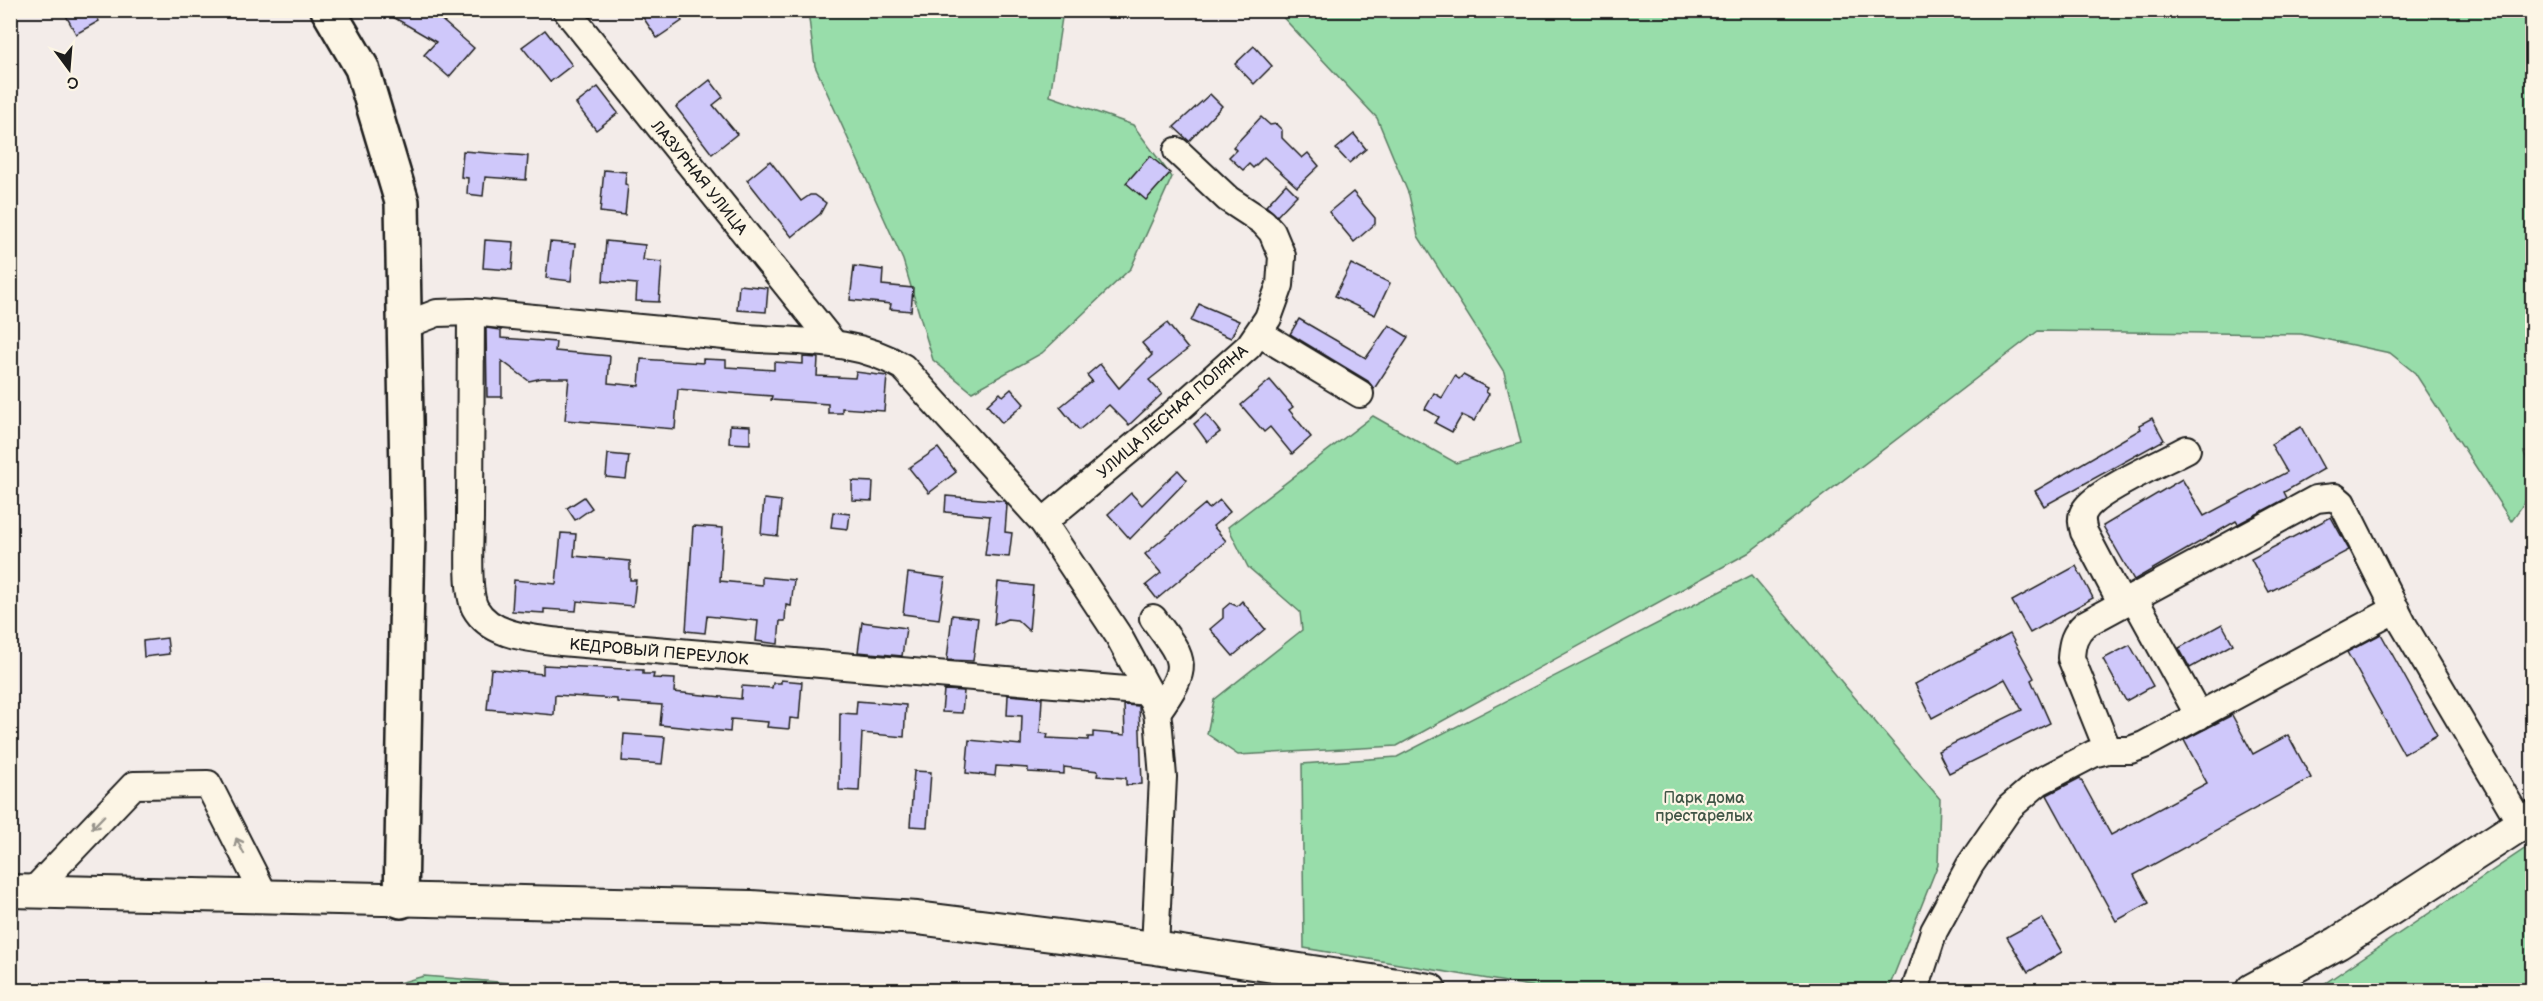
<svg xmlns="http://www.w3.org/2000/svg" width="2543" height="1001" font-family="'Balsamiq Sans',sans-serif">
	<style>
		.green { fill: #98ddaa; stroke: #5a7c63; stroke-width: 1.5 }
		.building { fill: #cfc8fa; stroke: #1c1c1c; stroke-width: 1.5 }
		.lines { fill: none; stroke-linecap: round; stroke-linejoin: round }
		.minor-casing { stroke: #1c1c1c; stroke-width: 30 }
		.major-casing { stroke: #1c1c1c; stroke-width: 36 }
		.highway-casing { stroke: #1c1c1c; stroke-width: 38 }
		.minor { stroke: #fcf5e5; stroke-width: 26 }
		.major { stroke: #fcf5e5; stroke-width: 32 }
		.highway { stroke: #fcf5e5; stroke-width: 33 }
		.oneway { stroke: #97938b }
		.labels { text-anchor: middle; stroke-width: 4.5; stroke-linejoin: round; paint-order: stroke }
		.street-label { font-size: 16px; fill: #1c1c1c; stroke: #fcf5e5 }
		.park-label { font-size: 16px; fill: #415647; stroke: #fcf5e5 }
	</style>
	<rect width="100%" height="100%" fill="#f3ece9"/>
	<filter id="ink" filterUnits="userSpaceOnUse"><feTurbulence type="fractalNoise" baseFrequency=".0167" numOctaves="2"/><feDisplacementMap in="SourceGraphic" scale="12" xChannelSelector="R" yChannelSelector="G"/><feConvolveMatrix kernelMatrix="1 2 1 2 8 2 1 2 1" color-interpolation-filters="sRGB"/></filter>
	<g filter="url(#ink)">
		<g class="green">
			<polygon points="808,11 1063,11 1050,96 1133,125 1172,177 1131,268 1042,353 972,392 933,360 903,260 815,66"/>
			<path d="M 1277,11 L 2532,11 L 2532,453 L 2524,452 C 2539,488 2533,491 2511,521 L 2415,373 L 2390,353 L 2301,334 L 2038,331 L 1748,553 L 1397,746 L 1238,755 L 1207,734 L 1214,700 L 1302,630 L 1300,612 L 1248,567 L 1228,527 L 1373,416 L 1456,463 L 1521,443 L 1504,372 L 1418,236 L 1409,195 L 1377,118 Z"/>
			<polygon points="1752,575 1940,799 1938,864 1888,990 1554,990 1304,948 1302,764 1397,757"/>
			<polygon points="2532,844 2532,990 2315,990"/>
			<polygon points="424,976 599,990 374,990"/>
		</g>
		<g class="building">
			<polygon points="63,10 93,10 99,21 76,34"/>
			<polygon points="381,10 430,10 474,48 449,77 424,55 436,42"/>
			<polygon points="638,10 675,10 682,21 657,38"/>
			<polygon points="545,30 572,65 550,82 522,47"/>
			<polygon points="1254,46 1272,66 1254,84 1235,64"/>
			<polygon points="710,80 723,97 713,105 737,134 712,154 676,107"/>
			<polygon points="598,87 618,113 596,130 576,104"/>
			<polygon points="1210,94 1222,106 1189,141 1174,127"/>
			<polygon points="1261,117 1270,125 1276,124 1282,130 1282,138 1302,158 1308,153 1319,166 1297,187 1264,157 1253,168 1249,164 1243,170 1229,157 1236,150 1233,147"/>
			<polygon points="1354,134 1366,149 1349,163 1336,149"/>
			<polygon points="463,151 528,156 526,180 485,177 483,196 467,194 468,178 461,177"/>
			<polygon points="1150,156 1170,173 1146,200 1126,183"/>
			<polygon points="770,161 801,201 810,195 815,195 826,203 820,214 792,237 747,180"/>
			<polygon points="604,170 626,172 625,184 628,185 625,215 600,212"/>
			<polygon points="1286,184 1297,195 1277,216 1266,206"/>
			<polygon points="1353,192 1375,218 1375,224 1354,242 1329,212"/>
			<polygon points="485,240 514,242 512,270 483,268"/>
			<polygon points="606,241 645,245 643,260 662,262 659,302 636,301 637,284 603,281"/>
			<polygon points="550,242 575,244 571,281 546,278"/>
			<polygon points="1351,264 1390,283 1375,315 1335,296"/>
			<polygon points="854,266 883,270 882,285 913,288 911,311 890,309 891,304 850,300"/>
			<polygon points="739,285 768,288 766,312 737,310"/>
			<polygon points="1199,304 1239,321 1231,338 1191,321"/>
			<polygon points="1299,319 1366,358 1389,325 1408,337 1374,389 1368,381 1290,334"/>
			<polygon points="1167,323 1188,349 1149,380 1162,394 1129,425 1109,405 1079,430 1060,407 1092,381 1087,375 1100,364 1119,388 1152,355 1142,343"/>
			<polygon points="486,328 501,330 501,338 556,342 555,351 610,356 608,383 639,386 641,359 703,363 703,359 726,360 726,367 774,370 774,362 803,364 803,357 818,358 817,376 855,378 856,372 887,376 884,411 842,408 842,413 828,413 828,404 771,400 772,396 678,389 675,429 565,420 569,378 542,378 529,381 502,361 502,397 487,397"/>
			<polygon points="1463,375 1488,388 1486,392 1489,394 1474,421 1462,415 1452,432 1435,423 1439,417 1425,409 1434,393 1442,398 1455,376 1459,379"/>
			<polygon points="1270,380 1293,407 1289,410 1311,437 1292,454 1270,427 1264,432 1241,405"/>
			<polygon points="1011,389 1024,404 1002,423 987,405 1000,393 1003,396"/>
			<polygon points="1206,414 1220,432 1207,442 1194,424"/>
			<polygon points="2152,418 2164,440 2044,506 2035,491 2141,429 2139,425"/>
			<polygon points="730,425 750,426 750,444 729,443"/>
			<polygon points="2301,427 2324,469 2284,492 2287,498 2238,524 2236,521 2134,580 2103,526 2182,479 2204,516 2287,472 2271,444"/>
			<polygon points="938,448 956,472 929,493 909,468"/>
			<polygon points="608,454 629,456 626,479 606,477"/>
			<polygon points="1178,470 1187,480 1130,539 1108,514 1131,493 1142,505"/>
			<polygon points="852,481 873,482 872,501 852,500"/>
			<polygon points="946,496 1004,501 1007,505 1005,532 1012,533 1009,557 985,555 990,516 945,512"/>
			<polygon points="584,497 592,508 575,520 567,508"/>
			<polygon points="764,499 781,501 778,536 761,534"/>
			<polygon points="1220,500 1230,512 1213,526 1226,541 1157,599 1146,585 1161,573 1145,554 1205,504 1209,509"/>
			<polygon points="833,512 850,514 848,529 831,527"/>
			<polygon points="2331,517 2349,550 2269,592 2251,559"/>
			<polygon points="693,526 723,528 720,581 762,585 762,577 794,580 791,606 786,605 785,621 780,621 778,644 756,641 758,621 707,616 705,633 686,631"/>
			<polygon points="561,533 576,534 574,556 630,561 630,580 636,580 633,606 577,601 576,611 544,609 544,613 512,611 514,580 556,584"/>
			<polygon points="2076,566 2093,598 2030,633 2012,601"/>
			<polygon points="908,573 945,578 939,619 903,614"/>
			<polygon points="998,582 1033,586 1029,631 1017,620 1007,619 994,625"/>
			<polygon points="1242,601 1265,629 1233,656 1210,629 1223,618 1223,609 1230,603 1237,606"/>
			<polygon points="952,615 978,618 973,661 947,660"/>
			<polygon points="862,622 906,628 902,656 858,652"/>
			<polygon points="2222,624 2233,644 2190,668 2179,648"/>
			<polygon points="2010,634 2034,678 2031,680 2050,723 1949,773 1938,751 2022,710 2005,679 1932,718 1915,684"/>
			<polygon points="2381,634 2437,735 2404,754 2347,652"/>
			<polygon points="167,638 169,654 144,657 143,641"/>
			<polygon points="2130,645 2153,686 2126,701 2103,659"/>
			<polygon points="543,665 643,670 643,674 654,674 653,678 675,679 674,692 741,699 742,686 772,688 773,683 781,683 781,680 802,682 799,719 790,718 789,729 767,727 768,722 731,719 730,732 660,725 662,705 617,702 617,699 555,695 554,715 487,709 491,669 543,674"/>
			<polygon points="944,690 964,691 962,713 942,712"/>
			<polygon points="1008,695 1042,698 1040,733 1048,734 1047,738 1088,740 1088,737 1093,737 1093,732 1125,735 1124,705 1139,706 1142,784 1126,785 1126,778 1097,776 1098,771 1064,767 1064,774 1028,772 1028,768 996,766 995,776 966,773 969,740 1021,745 1022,716 1007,715"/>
			<polygon points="857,701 906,705 904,737 862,733 859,791 839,790 840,713 856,714"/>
			<polygon points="2232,715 2253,754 2288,735 2311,778 2134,875 2149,903 2116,921 2047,795 2080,778 2111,835 2207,783 2184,740"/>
			<polygon points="624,734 665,737 662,764 622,761"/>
			<polygon points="914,771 931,772 927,827 910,826"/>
			<polygon points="2042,918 2062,952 2028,972 2007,937"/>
		</g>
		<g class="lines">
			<defs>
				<g id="minor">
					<polyline points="566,10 834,344"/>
					<path d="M 471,312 C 471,380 470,449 470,517 C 470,538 466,591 475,608 C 491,637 532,638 561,642 L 1149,692"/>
					<path d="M 403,326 L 437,313 L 471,312 C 559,320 647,329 735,337 C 792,343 852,336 903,367 L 1043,522 L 1118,635 L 1149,692 L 1157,712 L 1159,729 L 1163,777 L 1155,948"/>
					<polyline points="1259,333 1360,394"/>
					<polyline points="1043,522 1174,413 1249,346 1268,318 1280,285 1282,256 1272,232 1263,222 1228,199 1177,151"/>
					<polyline points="2134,598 2199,716"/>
					<path d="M 2122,604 L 2084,532 C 2082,524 2080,517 2085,510 C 2096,491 2165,461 2187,449"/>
					<path d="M 1153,618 C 1185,661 1191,665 1157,712"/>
					<path d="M 2108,750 L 2071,658 C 2072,643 2074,634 2085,624 L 2316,499 L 2335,497 L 2342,503 L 2403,624 L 2521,824"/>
					<polyline points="32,892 134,785 208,784 266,898"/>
					<polyline points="1915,990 1934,931 1970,865 2010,807 2039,782 2093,754 2108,750 2130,750 2144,745 2396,609"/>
				</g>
				<g id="major">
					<polyline points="10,891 751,907 917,918 1155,948 1430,990"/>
					<polyline points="2252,990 2338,943 2532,817"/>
				</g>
				<polyline id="highway" points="328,10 362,68 402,202 408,530 401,901"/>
			</defs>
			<use href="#minor" class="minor-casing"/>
			<use href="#major" class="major-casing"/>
			<use href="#highway" class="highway-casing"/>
			<use href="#minor" class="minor"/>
			<use href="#major" class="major"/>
			<use href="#highway" class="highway"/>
		</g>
		<defs><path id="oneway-shaft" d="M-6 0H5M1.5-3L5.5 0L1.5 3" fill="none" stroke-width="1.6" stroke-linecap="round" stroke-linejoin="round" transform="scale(1.5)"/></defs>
		<g class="oneway">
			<use href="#oneway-shaft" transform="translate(98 822) rotate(134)"/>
			<use href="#oneway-shaft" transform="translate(240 846) rotate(-117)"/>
		</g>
	</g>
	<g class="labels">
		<g class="street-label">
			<text transform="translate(700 177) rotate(51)" y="6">ЛАЗУРНАЯ УЛИЦА</text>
			<text transform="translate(1172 411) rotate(-41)" y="6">УЛИЦА ЛЕСНАЯ ПОЛЯНА</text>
			<text transform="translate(659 651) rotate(5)" y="6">КЕДРОВЫЙ ПЕРЕУЛОК</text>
		</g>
		<g class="park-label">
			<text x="1704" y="803">Парк дома<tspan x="1704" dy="18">престарелых</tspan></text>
		</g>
	</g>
	<rect width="2543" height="1001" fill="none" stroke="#fcf5e5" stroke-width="36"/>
	<rect x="18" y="18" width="2507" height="965" fill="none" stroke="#1c1c1c" stroke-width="2" filter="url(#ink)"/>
	<g transform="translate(69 69) rotate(164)" stroke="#fcf5e5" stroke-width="4.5" paint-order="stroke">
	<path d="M0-4.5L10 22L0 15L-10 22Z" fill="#1c1c1c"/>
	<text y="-9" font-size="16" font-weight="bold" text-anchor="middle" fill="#1c1c1c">С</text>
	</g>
</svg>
